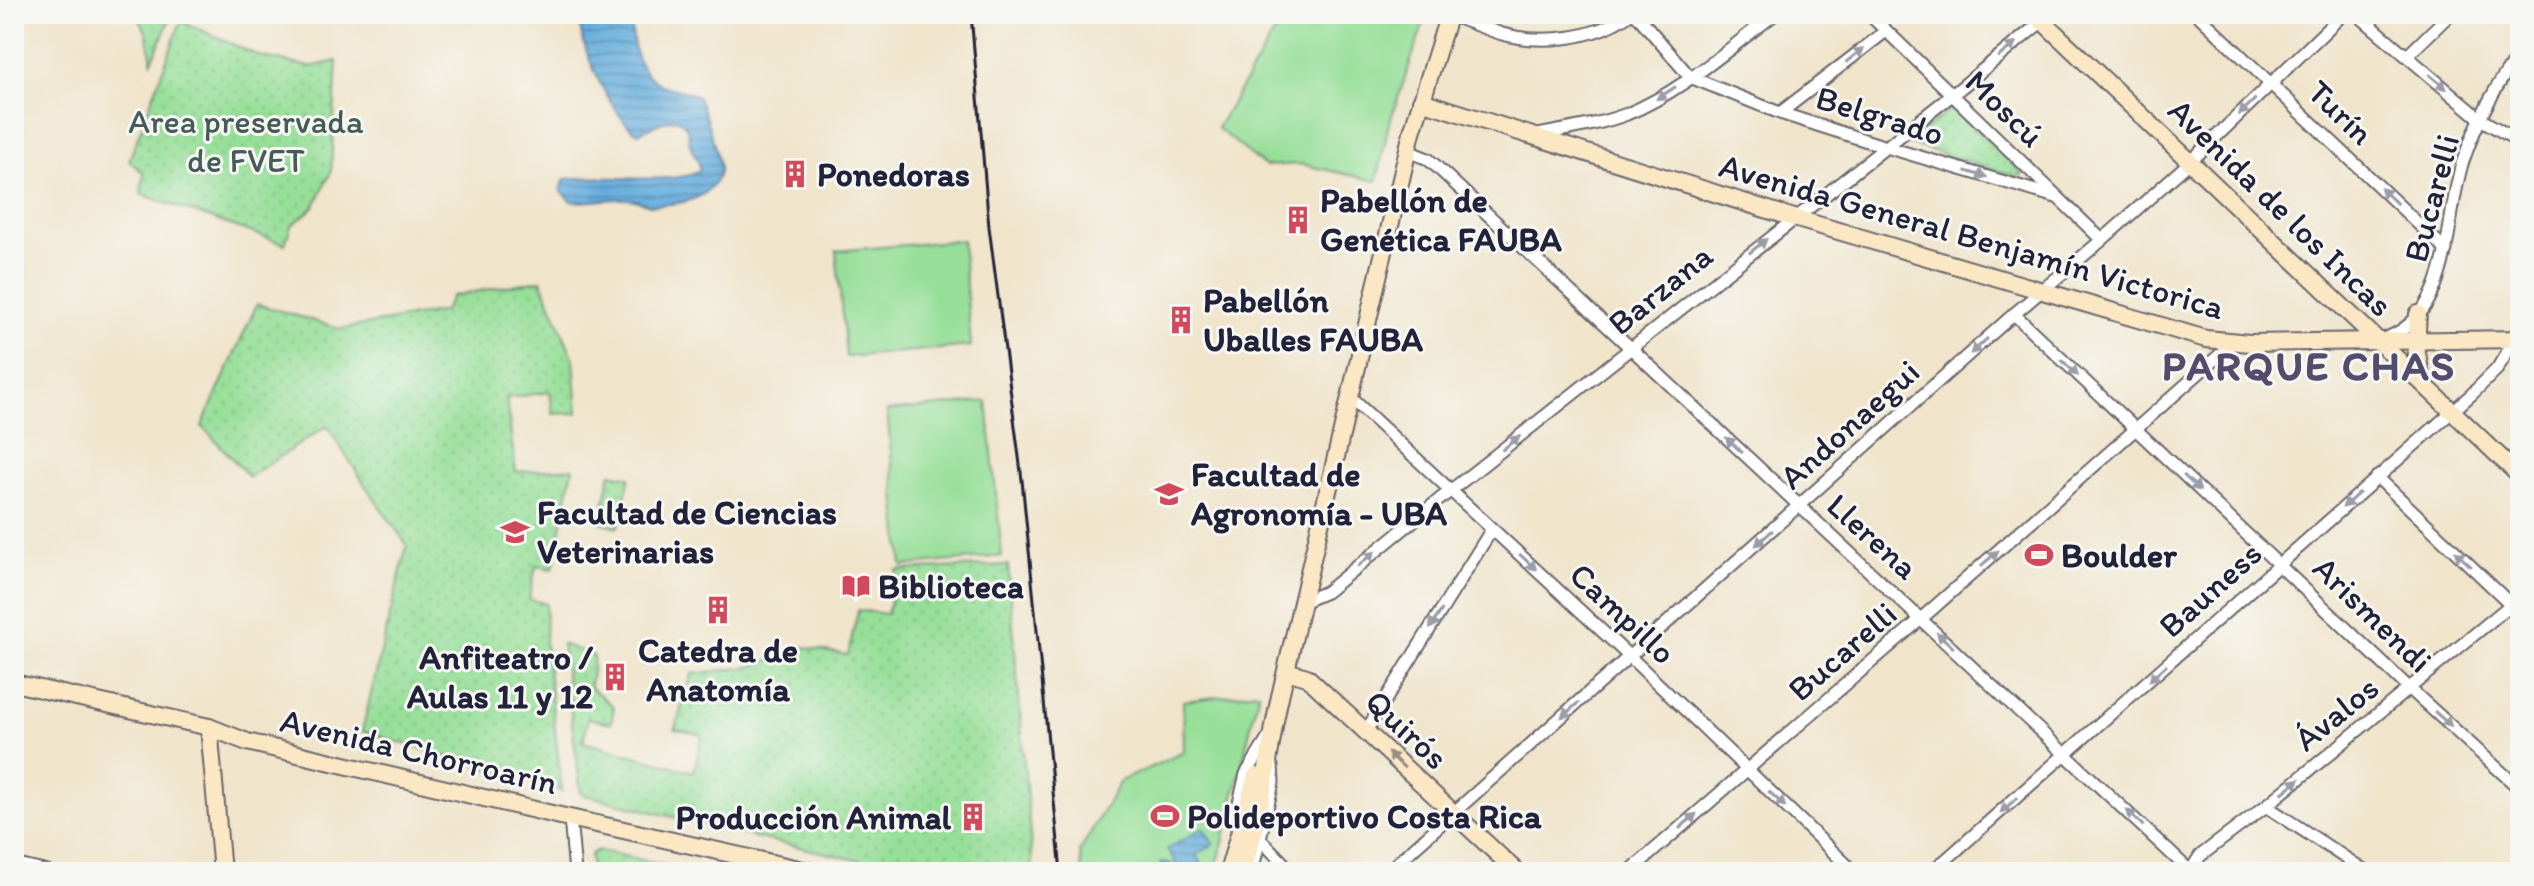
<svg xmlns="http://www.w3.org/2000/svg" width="2534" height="886" font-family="Itim,sans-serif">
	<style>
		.grass { fill: url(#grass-dots); stroke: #5c806a; stroke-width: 2 }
		.garden { fill: #97df99; stroke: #5c806a; stroke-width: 2 }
		.water { fill: url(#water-rules); stroke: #44688c; stroke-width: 2 }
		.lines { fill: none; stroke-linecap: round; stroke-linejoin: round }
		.street-casing { stroke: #6a666d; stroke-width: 15 }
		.secondary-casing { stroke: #6a666d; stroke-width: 20 }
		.street { stroke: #fff; stroke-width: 11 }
		.secondary { stroke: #fbe7c3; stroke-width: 16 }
		.rail { stroke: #22223b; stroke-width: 3 }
		.oneway { fill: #9c9ca7 }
		.oneway2 { fill: #998e86 }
		.labels { text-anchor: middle; stroke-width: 6; stroke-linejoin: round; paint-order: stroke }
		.street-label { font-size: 34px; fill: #22223b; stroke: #f6f6f2 }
		.park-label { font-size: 34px; fill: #455b57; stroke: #f6f6f2 }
		.poi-label { font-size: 34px; font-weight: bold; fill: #22223b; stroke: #f6f6f2; text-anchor: start }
		.district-label { font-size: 42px; font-weight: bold; letter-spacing: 2px; fill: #544c6c; stroke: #f6f6f2 }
	</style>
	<defs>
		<pattern id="grass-dots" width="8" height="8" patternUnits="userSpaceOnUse" patternTransform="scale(2)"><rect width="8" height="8" fill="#97df99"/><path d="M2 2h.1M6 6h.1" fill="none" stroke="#82bf85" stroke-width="1.8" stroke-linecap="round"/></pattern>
		<pattern id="water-rules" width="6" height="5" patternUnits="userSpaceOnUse" patternTransform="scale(2)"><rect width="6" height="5" fill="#65addd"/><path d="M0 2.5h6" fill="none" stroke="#538cb4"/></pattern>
	</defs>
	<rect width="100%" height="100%" fill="#f6f6f2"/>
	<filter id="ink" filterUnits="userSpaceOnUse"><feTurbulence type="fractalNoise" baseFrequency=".0125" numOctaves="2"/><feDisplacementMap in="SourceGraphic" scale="16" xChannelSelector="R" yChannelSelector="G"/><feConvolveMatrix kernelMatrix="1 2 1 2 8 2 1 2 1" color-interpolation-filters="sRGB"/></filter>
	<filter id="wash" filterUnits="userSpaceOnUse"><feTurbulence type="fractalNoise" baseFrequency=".006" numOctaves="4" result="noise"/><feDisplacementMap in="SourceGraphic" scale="32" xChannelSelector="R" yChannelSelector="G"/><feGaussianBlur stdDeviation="1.8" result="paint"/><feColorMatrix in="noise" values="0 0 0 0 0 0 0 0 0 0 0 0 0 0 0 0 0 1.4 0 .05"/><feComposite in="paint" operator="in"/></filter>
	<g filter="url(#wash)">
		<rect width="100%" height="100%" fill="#f0e4ca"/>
		<g class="grass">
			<polygon points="137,14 172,14 152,61 147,34"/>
			<polygon points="181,21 259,56 310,67 337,61 331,172 314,207 291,226 285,244 141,194 144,173 129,161"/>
			<polygon points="1952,108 2023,174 2017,177 1907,143"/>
			<polygon points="541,280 574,360 578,413 553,414 550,392 506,398 516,472 573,468 553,569 536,566 529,599 546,604 545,643 562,791 362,731 407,545 371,494 327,426 249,477 202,426 257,304 341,329 444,311 452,296"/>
			<polygon points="611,473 630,477 618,527 600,522"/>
			<polygon points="1008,565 1033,872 912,872 753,837 581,794 562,644 594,656 590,687 614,707 611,723 588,718 583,742 694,772 702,735 675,729 692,674 750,667 804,647 848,655 858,610 887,614 897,570"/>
			<polygon points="597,850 694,872 592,872 590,855"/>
		</g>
		<g class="garden">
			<polygon points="1296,14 1427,14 1388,127 1377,181 1300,164 1265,166 1217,128 1276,30"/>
			<polygon points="962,240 971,346 846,357 836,251"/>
			<polygon points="987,401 1002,556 902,566 887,411"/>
			<polygon points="1259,692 1220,855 1214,872 1082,872 1080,851 1120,781 1184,752 1183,701"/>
		</g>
		<g class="water">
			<path d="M 580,14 L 631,14 C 632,43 635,77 667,87 C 677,90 689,90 697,97 C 703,103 718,157 720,168 C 716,194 693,202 669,204 C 663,204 656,206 651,205 C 642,203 636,199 627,199 C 608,198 589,203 571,201 L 560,190 L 565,179 C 599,173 673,186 699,171 C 701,161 694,157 691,147 C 688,141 690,134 686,127 C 677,109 651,129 638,133 C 614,121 575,41 580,14 Z"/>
			<polygon points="1203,828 1214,844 1197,855 1206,872 1159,872 1161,862 1170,863 1175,869 1178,867 1167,849"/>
		</g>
	</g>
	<g filter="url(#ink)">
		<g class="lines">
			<defs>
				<g id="street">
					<polyline points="1636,14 1690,77 1780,113 1886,147 2056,197"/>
					<polyline points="1869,14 2102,240"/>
					<polyline points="2197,14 2446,250"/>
					<polyline points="2357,14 2482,120 2520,142"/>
					<path d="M 1449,15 C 1467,21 1484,28 1502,34 C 1543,45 1595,39 1629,14"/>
					<polyline points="2407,56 2450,14"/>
					<polyline points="1780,113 1886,31"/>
					<path d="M 1537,135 C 1567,129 1598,125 1627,114 C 1681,92 1728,49 1775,14"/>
					<polyline points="1408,151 1428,159 1436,166 2191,872"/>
					<polyline points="2014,314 2410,689 2520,789"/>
					<path d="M 2386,338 C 2454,313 2444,218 2463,161 C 2476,124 2496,84 2520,53"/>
					<polyline points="1351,398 1630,657 1854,872"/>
					<polyline points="2377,477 2520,613"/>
					<polyline points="1302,602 1326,592 1450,491 1952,95 2051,14"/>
					<polyline points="1366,731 1492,529"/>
					<polyline points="2266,806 2367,872"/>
					<polyline points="570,818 575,872"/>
					<polyline points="1234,824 1246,774 1269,737"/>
					<polyline points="1261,840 1292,872"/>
					<polyline points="1941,863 1956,872"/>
					<polyline points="14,864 48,872"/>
					<polyline points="1252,872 1273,783 1272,766"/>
					<polyline points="1387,872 2014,314 2102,240 2190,162 2343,14"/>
					<polyline points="1629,872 1922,618 2233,343"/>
					<polyline points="1932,872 2472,394 2497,369 2515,339"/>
					<polyline points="2190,872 2200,856 2266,806 2520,597"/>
				</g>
				<g id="secondary">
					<polyline points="2035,14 2520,476"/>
					<polyline points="1421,101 1794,218 2206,339 2250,343 2520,339"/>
					<polyline points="2418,314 2416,348 2422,381"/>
					<polyline points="1286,671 1307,677 1517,872"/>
					<polyline points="14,683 209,727 247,742 556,815 812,872"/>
					<polyline points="209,727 222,872"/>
					<polyline points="1228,872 1256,776"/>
					<path d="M 1241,872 C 1264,815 1267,752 1281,692 L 1412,132 L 1449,14"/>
				</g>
			</defs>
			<use href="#street" class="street-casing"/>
			<use href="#secondary" class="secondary-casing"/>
			<use href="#street" class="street"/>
			<use href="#secondary" class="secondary"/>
			<polyline class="rail" points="971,14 989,227 1022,480 1061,872"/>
		</g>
		<defs><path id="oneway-solid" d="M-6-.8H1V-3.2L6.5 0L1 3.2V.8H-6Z" transform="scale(2)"/></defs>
		<g class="oneway">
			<use href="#oneway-solid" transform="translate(2007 50) rotate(-39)"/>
			<use href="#oneway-solid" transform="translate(1855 55) rotate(-38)"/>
			<use href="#oneway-solid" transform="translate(2438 82) rotate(40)"/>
			<use href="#oneway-solid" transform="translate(1666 93) rotate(147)"/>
			<use href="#oneway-solid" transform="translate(2247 107) rotate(136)"/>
			<use href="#oneway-solid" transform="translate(1976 174) rotate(16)"/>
			<use href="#oneway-solid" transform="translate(2389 196) rotate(-136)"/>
			<use href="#oneway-solid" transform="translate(1758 246) rotate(-39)"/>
			<use href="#oneway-solid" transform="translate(1979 346) rotate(138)"/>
			<use href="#oneway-solid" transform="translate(2070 368) rotate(44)"/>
			<use href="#oneway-solid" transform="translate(1511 443) rotate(-38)"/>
			<use href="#oneway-solid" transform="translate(1734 445) rotate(-137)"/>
			<use href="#oneway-solid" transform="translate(2192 483) rotate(43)"/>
			<use href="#oneway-solid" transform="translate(2351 500) rotate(138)"/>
			<use href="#oneway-solid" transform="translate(1764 538) rotate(138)"/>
			<use href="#oneway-solid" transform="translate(1990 558) rotate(-41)"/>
			<use href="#oneway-solid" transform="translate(1366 559) rotate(-39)"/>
			<use href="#oneway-solid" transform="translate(2463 559) rotate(-137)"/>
			<use href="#oneway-solid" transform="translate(1528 562) rotate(43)"/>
			<use href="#oneway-solid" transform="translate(1436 619) rotate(122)"/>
			<use href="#oneway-solid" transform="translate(1945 640) rotate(-137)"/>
			<use href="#oneway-solid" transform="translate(2158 673) rotate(138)"/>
			<use href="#oneway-solid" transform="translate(1570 710) rotate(139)"/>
			<use href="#oneway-solid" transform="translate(2443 719) rotate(42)"/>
			<use href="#oneway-solid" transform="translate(2291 786) rotate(-39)"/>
			<use href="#oneway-solid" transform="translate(1777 799) rotate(43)"/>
			<use href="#oneway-solid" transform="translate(2009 805) rotate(139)"/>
			<use href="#oneway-solid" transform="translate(2135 818) rotate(-136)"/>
			<use href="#oneway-solid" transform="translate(1688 821) rotate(-41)"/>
		</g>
		<use class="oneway2" href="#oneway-solid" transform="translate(1396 760) rotate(-137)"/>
	</g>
	<defs>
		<symbol id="building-bare" viewBox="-9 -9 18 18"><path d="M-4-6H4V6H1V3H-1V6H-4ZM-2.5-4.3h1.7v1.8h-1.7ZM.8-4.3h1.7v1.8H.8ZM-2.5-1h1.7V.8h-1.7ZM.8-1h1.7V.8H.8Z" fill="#d1495b" stroke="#f6f6f2" stroke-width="2.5" paint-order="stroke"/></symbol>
		<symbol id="university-bare" viewBox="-9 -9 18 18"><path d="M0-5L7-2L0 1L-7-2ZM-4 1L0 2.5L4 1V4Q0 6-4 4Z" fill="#d1495b" stroke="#f6f6f2" stroke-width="2.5" paint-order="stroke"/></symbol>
		<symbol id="stadium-bare" viewBox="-9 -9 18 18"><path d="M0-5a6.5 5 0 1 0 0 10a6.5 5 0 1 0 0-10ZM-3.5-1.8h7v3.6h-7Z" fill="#d1495b" stroke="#f6f6f2" stroke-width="2.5" paint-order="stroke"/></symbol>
		<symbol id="library-bare" viewBox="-9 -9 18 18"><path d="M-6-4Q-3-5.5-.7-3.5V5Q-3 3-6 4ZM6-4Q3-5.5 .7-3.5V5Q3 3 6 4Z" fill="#d1495b" stroke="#f6f6f2" stroke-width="2.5" paint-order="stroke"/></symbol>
	</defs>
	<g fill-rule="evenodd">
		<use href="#building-bare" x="775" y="154" width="40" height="40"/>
		<use href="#building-bare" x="1278" y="200" width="40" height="40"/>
		<use href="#building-bare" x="1161" y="300" width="40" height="40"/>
		<use href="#university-bare" x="1149" y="474" width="40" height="40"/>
		<use href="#university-bare" x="495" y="512" width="40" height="40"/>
		<use href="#stadium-bare" x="2019" y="535" width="40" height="40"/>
		<use href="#library-bare" x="836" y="566" width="40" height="40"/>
		<use href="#building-bare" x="698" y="590" width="40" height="40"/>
		<use href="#building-bare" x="595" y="657" width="40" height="40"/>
		<use href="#stadium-bare" x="1145" y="796" width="40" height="40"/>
		<use href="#building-bare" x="953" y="797" width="40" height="40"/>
	</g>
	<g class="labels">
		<g class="street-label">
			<text transform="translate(2005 108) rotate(44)" y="12">Moscú</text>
			<text transform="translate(2341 112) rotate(44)" y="12">Turín</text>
			<text transform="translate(1880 115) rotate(17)" y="12">Belgrado</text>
			<text transform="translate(2431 198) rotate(-75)" y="12">Bucarelli</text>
			<text transform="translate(2281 207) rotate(44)" y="12">Avenida de los Incas</text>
			<text transform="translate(1972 236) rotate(16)" y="12">Avenida General Benjamín Victorica</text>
			<text transform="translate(1660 289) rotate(-39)" y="12">Barzana</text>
			<text transform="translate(1849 424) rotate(-42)" y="12">Andonaegui</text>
			<text transform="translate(1873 536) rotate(42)" y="12">Llerena</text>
			<text transform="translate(2210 589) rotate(-42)" y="12">Bauness</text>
			<text transform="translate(1623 613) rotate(43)" y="12">Campillo</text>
			<text transform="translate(2373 614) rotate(44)" y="12">Arismendi</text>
			<text transform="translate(1842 651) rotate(-41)" y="12">Bucarelli</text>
			<text transform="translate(2336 713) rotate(-39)" y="12">Ávalos</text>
			<text transform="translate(1407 729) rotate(43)" y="12">Quirós</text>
			<text transform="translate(419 751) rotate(13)" y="12">Avenida Chorroarín</text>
		</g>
		<g class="park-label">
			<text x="246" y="133">Area preservada<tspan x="246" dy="39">de FVET</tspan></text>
		</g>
		<g class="poi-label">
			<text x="817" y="186">Ponedoras</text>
			<text x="1320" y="212">Pabellón de<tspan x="1320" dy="39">Genética FAUBA</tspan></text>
			<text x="1203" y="312">Pabellón<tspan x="1203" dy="39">Uballes FAUBA</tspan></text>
			<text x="1191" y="486">Facultad de<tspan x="1191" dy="39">Agronomía - UBA</tspan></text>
			<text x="537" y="524">Facultad de Ciencias<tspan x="537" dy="39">Veterinarias</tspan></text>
			<text x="2061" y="567">Boulder</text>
			<text x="878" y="598">Biblioteca</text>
			<text x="718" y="662" text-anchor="middle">Catedra de<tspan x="718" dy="39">Anatomía</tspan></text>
			<text x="593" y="669" text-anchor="end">Anfiteatro /<tspan x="593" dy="39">Aulas 11 y 12</tspan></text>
			<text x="1187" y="828">Polideportivo Costa Rica</text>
			<text x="951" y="829" text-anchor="end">Producción Animal</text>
		</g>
		<g class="district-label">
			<text x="2309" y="380">PARQUE CHAS</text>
		</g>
	</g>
	<rect width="2534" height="886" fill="none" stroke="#f6f6f2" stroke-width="48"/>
</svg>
